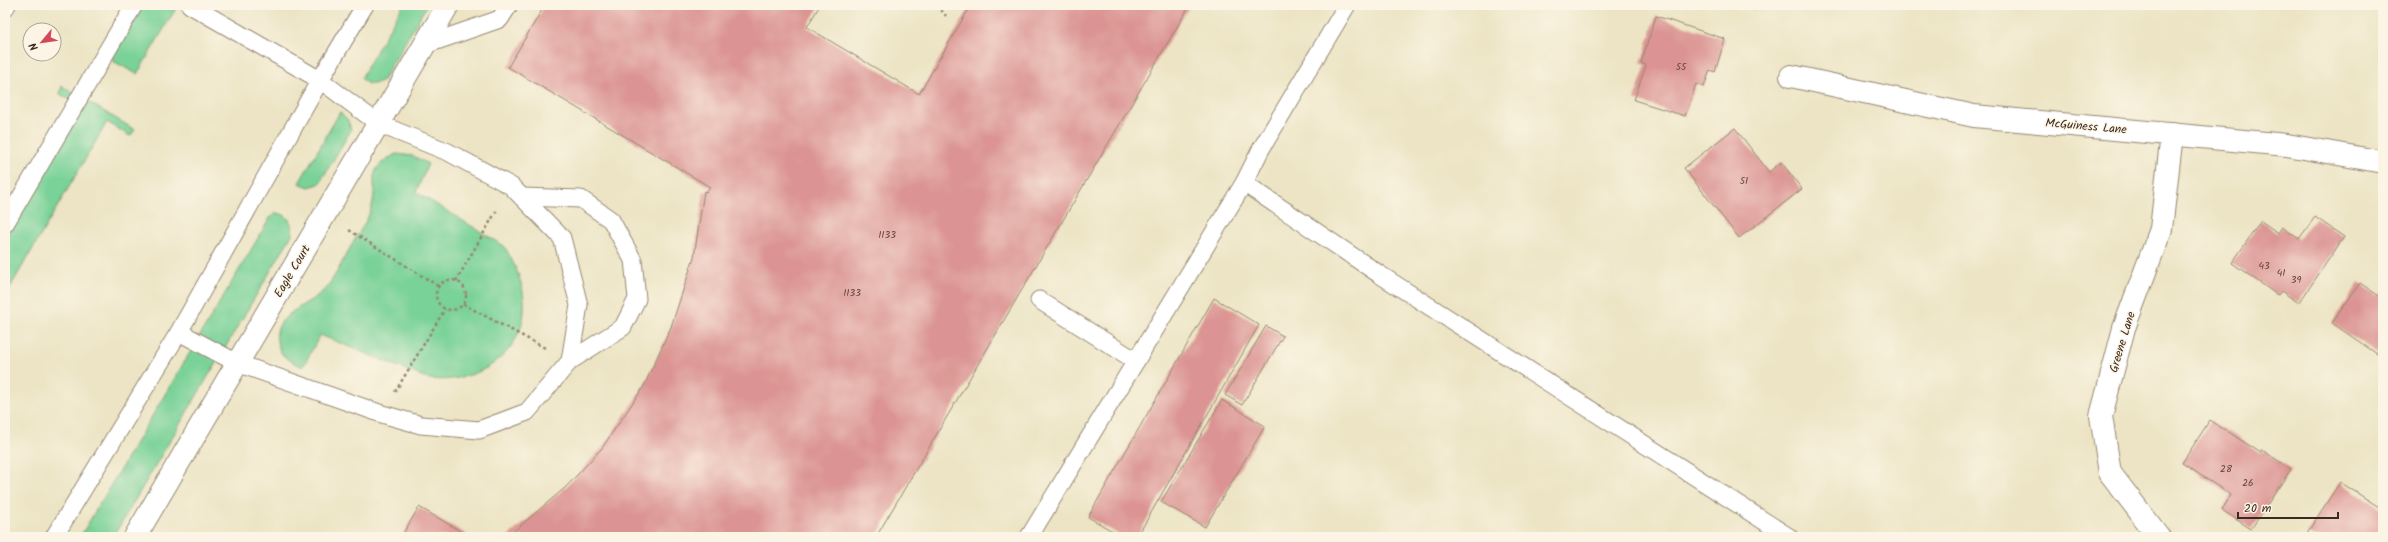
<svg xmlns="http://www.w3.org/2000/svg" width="2388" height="542" font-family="Kalam,sans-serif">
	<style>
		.green { fill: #79d298; stroke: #5a7e5b }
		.building { fill: #db9493 }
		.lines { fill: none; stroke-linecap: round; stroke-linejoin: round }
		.service-casing { stroke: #948771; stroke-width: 19 }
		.minor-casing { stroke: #948771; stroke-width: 24 }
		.path { stroke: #948771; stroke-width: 2.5; stroke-dasharray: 3 3; stroke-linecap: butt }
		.service { stroke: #fff; stroke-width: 17 }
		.minor { stroke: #fff; stroke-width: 22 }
		.labels { text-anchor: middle; stroke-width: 3; stroke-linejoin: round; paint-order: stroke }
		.number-label { font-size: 10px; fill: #63443b }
		.street-label { font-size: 12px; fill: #3b2a1e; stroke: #fcf5e5 }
	</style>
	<rect width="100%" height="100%" fill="#fcf5e5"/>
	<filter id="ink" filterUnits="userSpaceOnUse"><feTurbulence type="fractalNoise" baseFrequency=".025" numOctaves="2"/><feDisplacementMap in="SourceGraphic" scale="8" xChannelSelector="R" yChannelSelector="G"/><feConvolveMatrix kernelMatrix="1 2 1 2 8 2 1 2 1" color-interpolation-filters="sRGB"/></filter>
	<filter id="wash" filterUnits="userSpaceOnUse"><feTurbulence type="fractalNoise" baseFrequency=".012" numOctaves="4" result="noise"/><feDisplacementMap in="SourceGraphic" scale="16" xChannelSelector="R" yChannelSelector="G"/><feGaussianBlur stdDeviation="0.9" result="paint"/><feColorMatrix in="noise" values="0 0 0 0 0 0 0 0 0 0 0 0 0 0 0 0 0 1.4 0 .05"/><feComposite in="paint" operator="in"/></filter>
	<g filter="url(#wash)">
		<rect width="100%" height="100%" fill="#ece4c4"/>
		<g class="green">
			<polygon points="144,5 178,5 137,74 111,60"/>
			<path d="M 403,5 L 427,5 L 383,80 C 373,85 369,87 361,78 Z"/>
			<polygon points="62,86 135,130 130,136 107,122 5,296 5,239 82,107 60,94"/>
			<polygon points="340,112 348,120 351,130 319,184 309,187 299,183"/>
			<path d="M 396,154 L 413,156 L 428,164 L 416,192 L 504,246 C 517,267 528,293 523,319 C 514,362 470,384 429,379 L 320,335 L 303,367 C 290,361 279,357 277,341 C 272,315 309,305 323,291 C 335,279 341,263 349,250 C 356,236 368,221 372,206 C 379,178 363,171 396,154 Z"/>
			<path d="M 276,213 C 289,214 291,222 293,233 L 113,537 L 80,537 L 270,218 Z"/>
		</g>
		<g id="blocks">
			<g class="building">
				<polygon points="545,5 820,5 807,27 919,94 971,5 1190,5 876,537 507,537 566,487 602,448 644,386 671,327 694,257 704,191 707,192 710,187 508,67"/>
				<polygon points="1748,5 1758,5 1755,10"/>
				<polygon points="1656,16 1725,39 1715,72 1710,70 1704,87 1696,84 1685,116 1634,100 1646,65 1641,63"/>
				<polygon points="1735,128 1769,172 1781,162 1802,189 1739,238 1684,168"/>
				<polygon points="2315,217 2344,237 2299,303 2281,291 2278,295 2276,294 2232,263 2261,221 2278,233 2282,227 2299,239"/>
				<polygon points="2360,283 2379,296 2383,291 2383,353 2380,356 2332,323"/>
				<polygon points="1214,298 1259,325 1137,537 1123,537 1088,517"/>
				<polygon points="1266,326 1283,336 1242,405 1225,395"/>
				<polygon points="1222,400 1265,426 1205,527 1161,502"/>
				<polygon points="2210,420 2261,453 2262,450 2291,469 2251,529 2222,510 2231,495 2182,463"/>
				<polygon points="2340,482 2382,509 2383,507 2383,537 2314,537 2307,533"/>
				<polygon points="419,507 471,537 401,537"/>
			</g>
		</g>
	</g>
	<g filter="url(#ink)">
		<use href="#blocks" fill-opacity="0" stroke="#948771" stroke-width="1"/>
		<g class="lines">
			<defs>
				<g id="service">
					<polyline points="190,5 320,80 365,5"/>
					<polyline points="5,8 7,5"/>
					<polyline points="425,45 500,19 509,5"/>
					<polyline points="1244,183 1261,149 1347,5"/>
					<polyline points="522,197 581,199 611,220 633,260 637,299 623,327 570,361"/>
					<polyline points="5,224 134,5"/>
					<polyline points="1039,300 1136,361"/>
					<polyline points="54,537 179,332 320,80 379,124 448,152 511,186 562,238 579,305 570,361 527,412 479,430 421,425 382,414 237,363 179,332"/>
					<polyline points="1029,537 1244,183 1379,274 1789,537"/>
				</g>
				<g id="minor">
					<polyline points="1791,76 1974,116 2287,145 2383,162"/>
					<polyline points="135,537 448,5"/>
					<polyline points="2159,537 2110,473 2101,416 2124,328 2161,229 2172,134"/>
				</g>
			</defs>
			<use href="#service" class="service-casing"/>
			<use href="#minor" class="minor-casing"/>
			<g class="path">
				<polyline points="937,5 946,16"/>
				<polyline points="349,230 438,286"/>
				<circle cx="451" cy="295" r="15"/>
				<polyline points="456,281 497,210"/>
				<polyline points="463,304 545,348"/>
				<polyline points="395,392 445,309"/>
			</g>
			<use href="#service" class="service"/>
			<use href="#minor" class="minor"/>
		</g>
	</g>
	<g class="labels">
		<g class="number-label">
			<text x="1681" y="70">55</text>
			<text x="1744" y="184">51</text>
			<text x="887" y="238">1133</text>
			<text x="2264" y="269">43</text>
			<text x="2281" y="276">41</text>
			<text x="2296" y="283">39</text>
			<text x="852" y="296">1133</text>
			<text x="2226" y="472">28</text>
			<text x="2248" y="486">26</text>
		</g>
		<g class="street-label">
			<text transform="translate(2086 126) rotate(5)" y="4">McGuiness Lane</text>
			<text transform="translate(292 271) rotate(-59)" y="4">Eagle Court</text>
			<text transform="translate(2122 342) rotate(-73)" y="4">Greene Lane</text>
		</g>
	</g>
	<rect width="2388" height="542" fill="none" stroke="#fcf5e5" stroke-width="20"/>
	<g transform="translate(42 42) rotate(241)"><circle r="19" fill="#fcf5e5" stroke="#afa495"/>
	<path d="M0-3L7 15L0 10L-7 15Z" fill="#d1495b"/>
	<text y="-6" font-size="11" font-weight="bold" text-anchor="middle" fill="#3b2a1e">N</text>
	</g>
	<path d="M2238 512v6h100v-6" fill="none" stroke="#3b2a1e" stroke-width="2"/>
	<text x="2244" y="512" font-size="12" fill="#3b2a1e" stroke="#fcf5e5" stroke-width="3" paint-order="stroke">20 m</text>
</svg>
